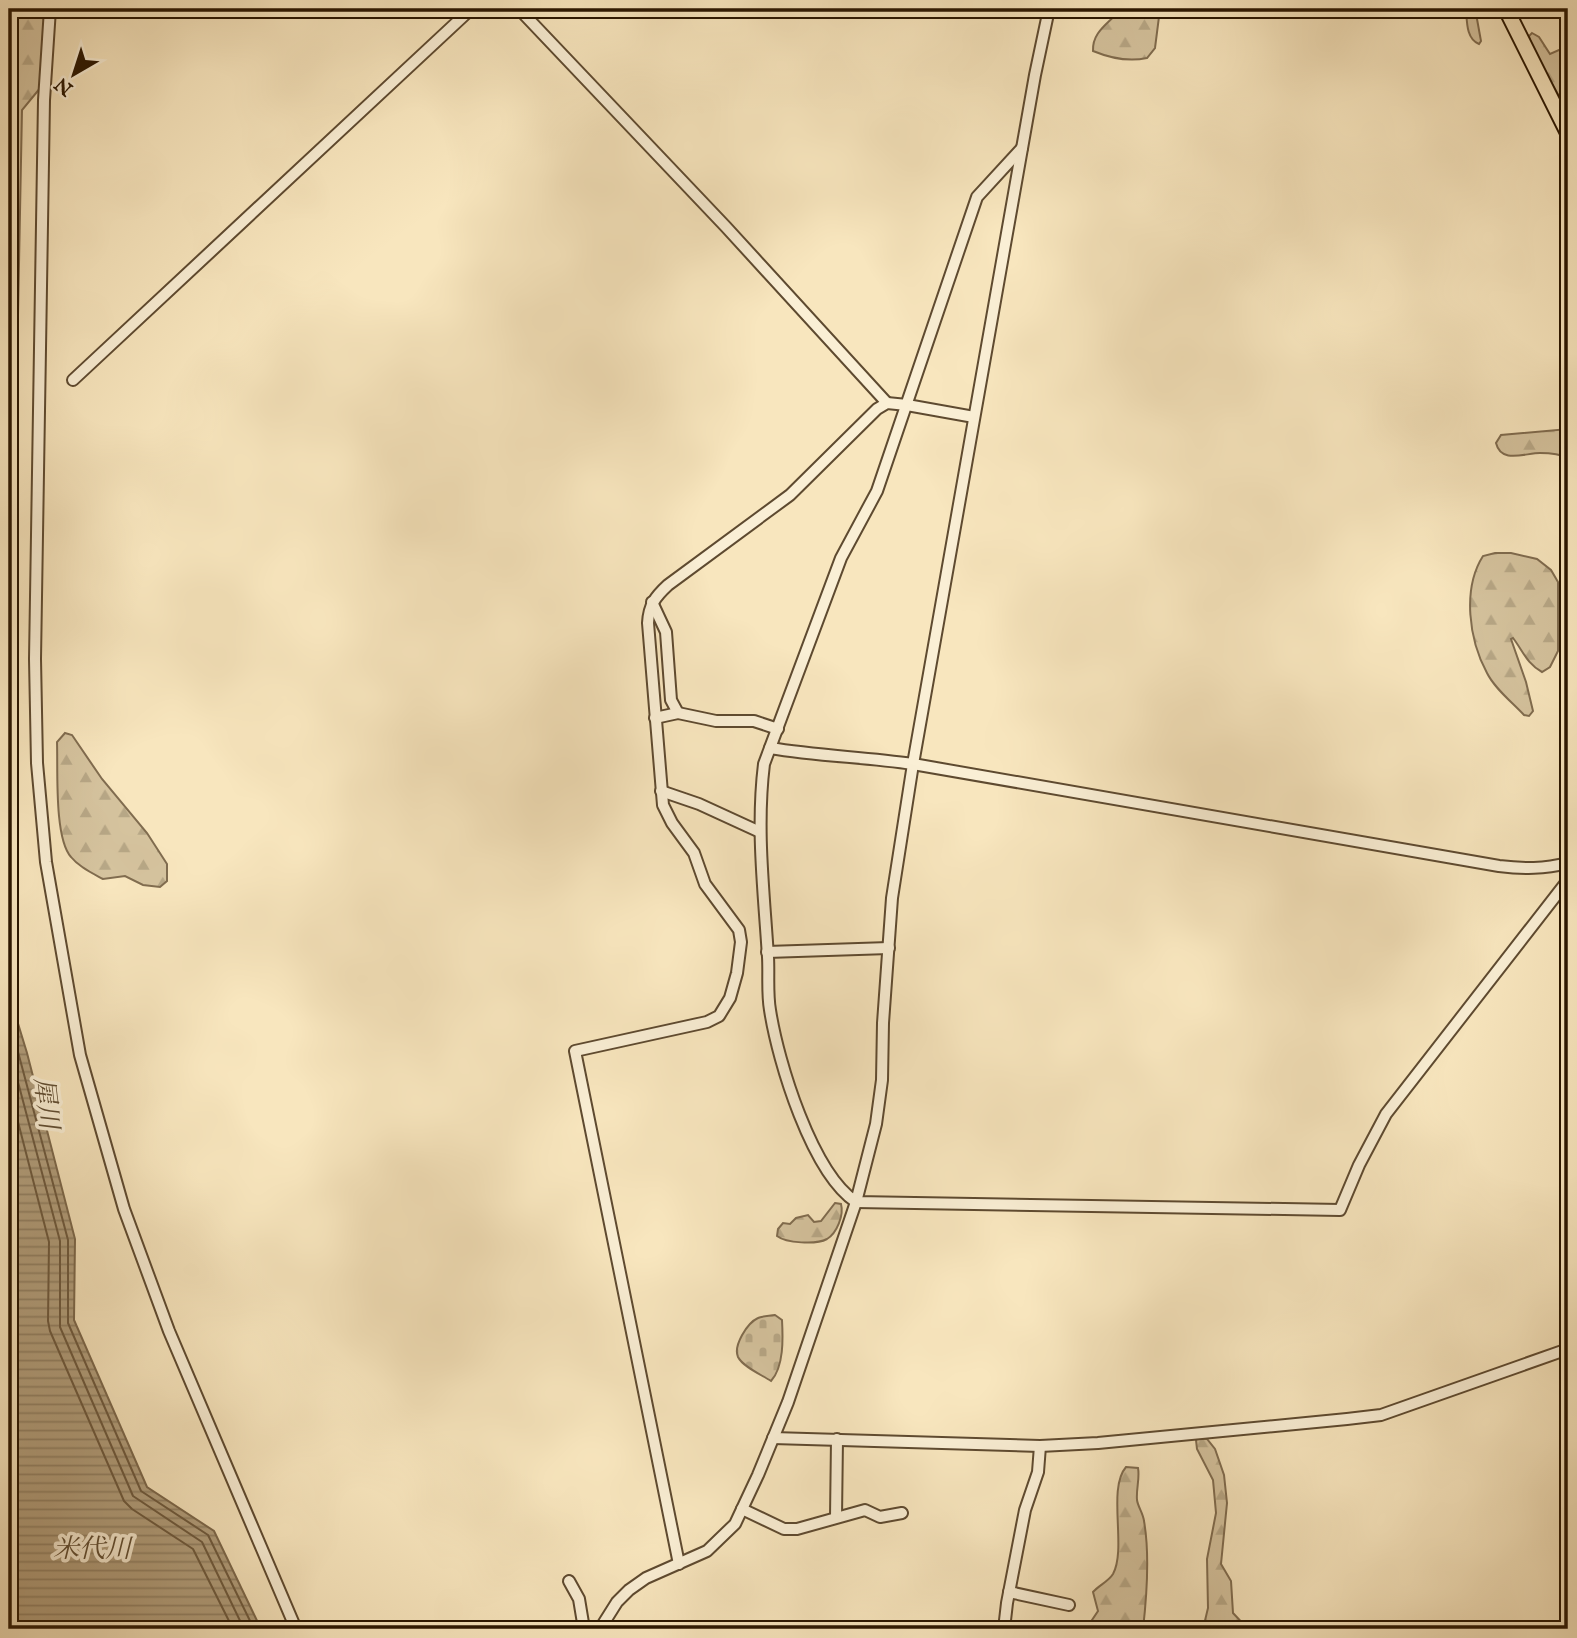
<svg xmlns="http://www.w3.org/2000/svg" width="1577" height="1638" font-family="'IM FELL English','Noto Serif JP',serif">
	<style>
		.forest { fill: url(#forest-firs); stroke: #806c4f; stroke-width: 2 }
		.cemetery { fill: url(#cemetery-stones); stroke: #806c4f; stroke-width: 2 }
		.water { fill: url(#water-rules); stroke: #7c684b; stroke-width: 2 }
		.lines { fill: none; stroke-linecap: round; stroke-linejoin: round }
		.shore { stroke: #6e5a3e; stroke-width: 2 }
		.minor-casing { stroke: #5e4a30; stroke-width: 14 }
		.major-casing { stroke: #2a1600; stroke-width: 18 }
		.minor { stroke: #faefd5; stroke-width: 10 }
		.major { stroke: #f8e6be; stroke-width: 14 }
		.labels { text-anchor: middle; stroke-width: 7; stroke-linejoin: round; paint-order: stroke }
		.water-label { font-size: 26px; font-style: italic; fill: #604d32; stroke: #faefd5 }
	</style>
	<defs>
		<pattern id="forest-firs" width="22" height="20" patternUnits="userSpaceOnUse" patternTransform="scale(1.75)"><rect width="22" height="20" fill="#d5c39e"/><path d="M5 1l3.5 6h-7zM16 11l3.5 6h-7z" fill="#b7a786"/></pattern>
		<pattern id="cemetery-stones" width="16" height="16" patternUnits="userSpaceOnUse" patternTransform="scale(1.75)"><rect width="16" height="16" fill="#d5c39e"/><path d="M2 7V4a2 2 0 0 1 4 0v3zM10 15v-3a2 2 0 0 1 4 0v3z" fill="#b7a786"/></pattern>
		<pattern id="water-rules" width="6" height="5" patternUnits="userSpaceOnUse" patternTransform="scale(1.75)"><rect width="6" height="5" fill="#b29f7d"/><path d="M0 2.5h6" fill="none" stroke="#918164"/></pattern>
	</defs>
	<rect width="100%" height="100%" fill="#f8e6be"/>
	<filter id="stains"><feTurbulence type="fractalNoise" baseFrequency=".00286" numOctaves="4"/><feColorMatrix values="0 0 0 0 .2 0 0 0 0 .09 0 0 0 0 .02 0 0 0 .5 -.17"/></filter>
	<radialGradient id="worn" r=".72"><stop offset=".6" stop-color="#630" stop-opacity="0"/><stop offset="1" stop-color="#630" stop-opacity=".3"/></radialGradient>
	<g class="forest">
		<polygon points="9,9 45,9 41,87 22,110 16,417 9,417"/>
		<path d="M 1121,9 L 1160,9 L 1155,48 L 1147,58 C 1129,62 1110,58 1093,51 C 1092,31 1110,23 1121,9 Z"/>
		<path d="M 1466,9 L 1481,9 L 1477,19 L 1481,41 L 1479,44 C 1466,39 1467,21 1466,9 Z"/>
		<polygon points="1532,33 1539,37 1550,54 1568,46 1568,112 1532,49 1529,36"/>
		<path d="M 1568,429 L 1568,458 C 1560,454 1550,453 1540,453 C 1525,453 1501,464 1496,443 L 1501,435 Z"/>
		<path d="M 1495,553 L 1511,553 L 1537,559 L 1551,570 L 1558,582 L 1558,651 L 1550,667 L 1542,672 C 1527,664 1523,651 1513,638 L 1511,639 L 1526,682 L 1533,711 L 1529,716 L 1524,715 C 1512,702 1495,689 1487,673 C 1469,640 1462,589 1483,556 Z"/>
		<path d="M 65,733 L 72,735 L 102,779 L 147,833 L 167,864 L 167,881 L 160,887 L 143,885 L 125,876 L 103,879 C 92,873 79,867 71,857 C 54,838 58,769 57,742 Z"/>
		<path d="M 835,1203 L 841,1204 C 844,1215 837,1233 827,1239 C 816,1245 786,1243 777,1236 L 778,1229 L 783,1223 L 790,1224 L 796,1218 L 808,1215 L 814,1222 L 821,1221 Z"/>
		<polygon points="1199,1438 1207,1439 1215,1449 1224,1475 1227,1503 1221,1564 1231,1581 1233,1613 1248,1629 1203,1629 1208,1608 1207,1559 1216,1513 1213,1480 1197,1449 1196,1440"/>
		<path d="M 1126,1467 L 1138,1468 C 1140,1478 1136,1489 1137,1500 C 1138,1507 1143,1513 1144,1521 C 1150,1555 1147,1594 1143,1629 L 1094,1629 L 1090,1623 L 1098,1611 L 1093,1592 C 1099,1585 1108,1582 1113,1574 C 1127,1548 1107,1489 1126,1467 Z"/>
	</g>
	<path class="cemetery" d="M 775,1315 L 782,1320 C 783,1338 784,1367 771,1381 C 762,1375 743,1367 738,1357 C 733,1346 747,1323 758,1318 C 762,1316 770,1316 775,1315 Z"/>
	<polygon class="water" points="9,994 27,1053 75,1239 74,1320 147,1487 214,1531 261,1629 9,1629"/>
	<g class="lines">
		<g class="shore">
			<polyline points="9,1018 68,1240 68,1323 141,1491 208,1535 254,1629"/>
			<polyline points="9,1048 60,1241 60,1327 133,1496 202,1542 244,1629"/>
			<polyline points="9,1087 49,1242 48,1321 50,1331 124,1501 132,1509 193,1549 233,1629"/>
		</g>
		<defs>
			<g id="minor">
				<polyline points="50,9 44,100 35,659 37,763 46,862 80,1055 124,1209 169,1331 296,1629"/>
				<polyline points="519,9 726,227 887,403"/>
				<path d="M 1022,148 L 977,197 L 877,491 L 841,558 L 764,764 C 756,829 764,892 768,957 C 769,974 767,993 770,1010 C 778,1062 812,1173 856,1202 L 1340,1210 L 1359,1165 L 1386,1114 L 1568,880"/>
				<polyline points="73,380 471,9"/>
				<polyline points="652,602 666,632 671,700 678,713"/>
				<polyline points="655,718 678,713 716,721 754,721 778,729"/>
				<path d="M 770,748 C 818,756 865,757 913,764 L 1499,866 C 1524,869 1544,869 1568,863"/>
				<polyline points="661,791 699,804 760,832"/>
				<polyline points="767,952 889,948"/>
				<polyline points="773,1438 1040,1446 1098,1443 1347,1419 1381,1415 1568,1349"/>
				<polyline points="742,1509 784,1529 797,1529 865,1510 880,1517 902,1513"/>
				<polyline points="836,1517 837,1439"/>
				<path d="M 679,1564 L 575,1051 L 707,1022 L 719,1016 L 730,998 L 737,973 L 741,942 L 739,930 L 705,884 L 694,853 L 672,823 L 663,805 L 648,623 C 649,605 655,597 668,585 L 790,495 L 877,409 L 887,403 L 907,405 L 974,417"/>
				<polyline points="569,1581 579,1599 584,1629"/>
				<polyline points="1009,1592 1069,1605"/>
				<polyline points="600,1629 617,1602 629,1590 646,1578 707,1551 735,1524 758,1475 788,1402 856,1202 876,1124 882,1080 883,1023 892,898 913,764 1035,75 1049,9"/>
				<polyline points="1004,1629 1007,1603 1025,1510 1038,1472 1040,1446"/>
			</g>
			<polyline id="major" points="1506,9 1568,133"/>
		</defs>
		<use href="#minor" class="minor-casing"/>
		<use href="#major" class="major-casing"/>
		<use href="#minor" class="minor"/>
		<use href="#major" class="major"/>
	</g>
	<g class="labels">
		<g class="water-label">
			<text transform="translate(47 1103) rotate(83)" y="9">犀川</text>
			<text x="92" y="1557">米代川</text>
		</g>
	</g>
	<rect width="1577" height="1638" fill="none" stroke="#f8e6be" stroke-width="35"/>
	<rect x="10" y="10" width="1556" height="1617" fill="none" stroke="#2a1600" stroke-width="3.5"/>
	<rect x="18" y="18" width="1542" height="1603" fill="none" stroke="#2a1600" stroke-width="2"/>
	<g transform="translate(74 74) rotate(219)" stroke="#faefd5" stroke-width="5" paint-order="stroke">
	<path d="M0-5L12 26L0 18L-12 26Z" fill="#2a1600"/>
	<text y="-10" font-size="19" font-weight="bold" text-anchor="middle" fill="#2a1600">N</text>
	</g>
	<rect width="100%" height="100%" filter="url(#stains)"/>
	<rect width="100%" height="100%" fill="url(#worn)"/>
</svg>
